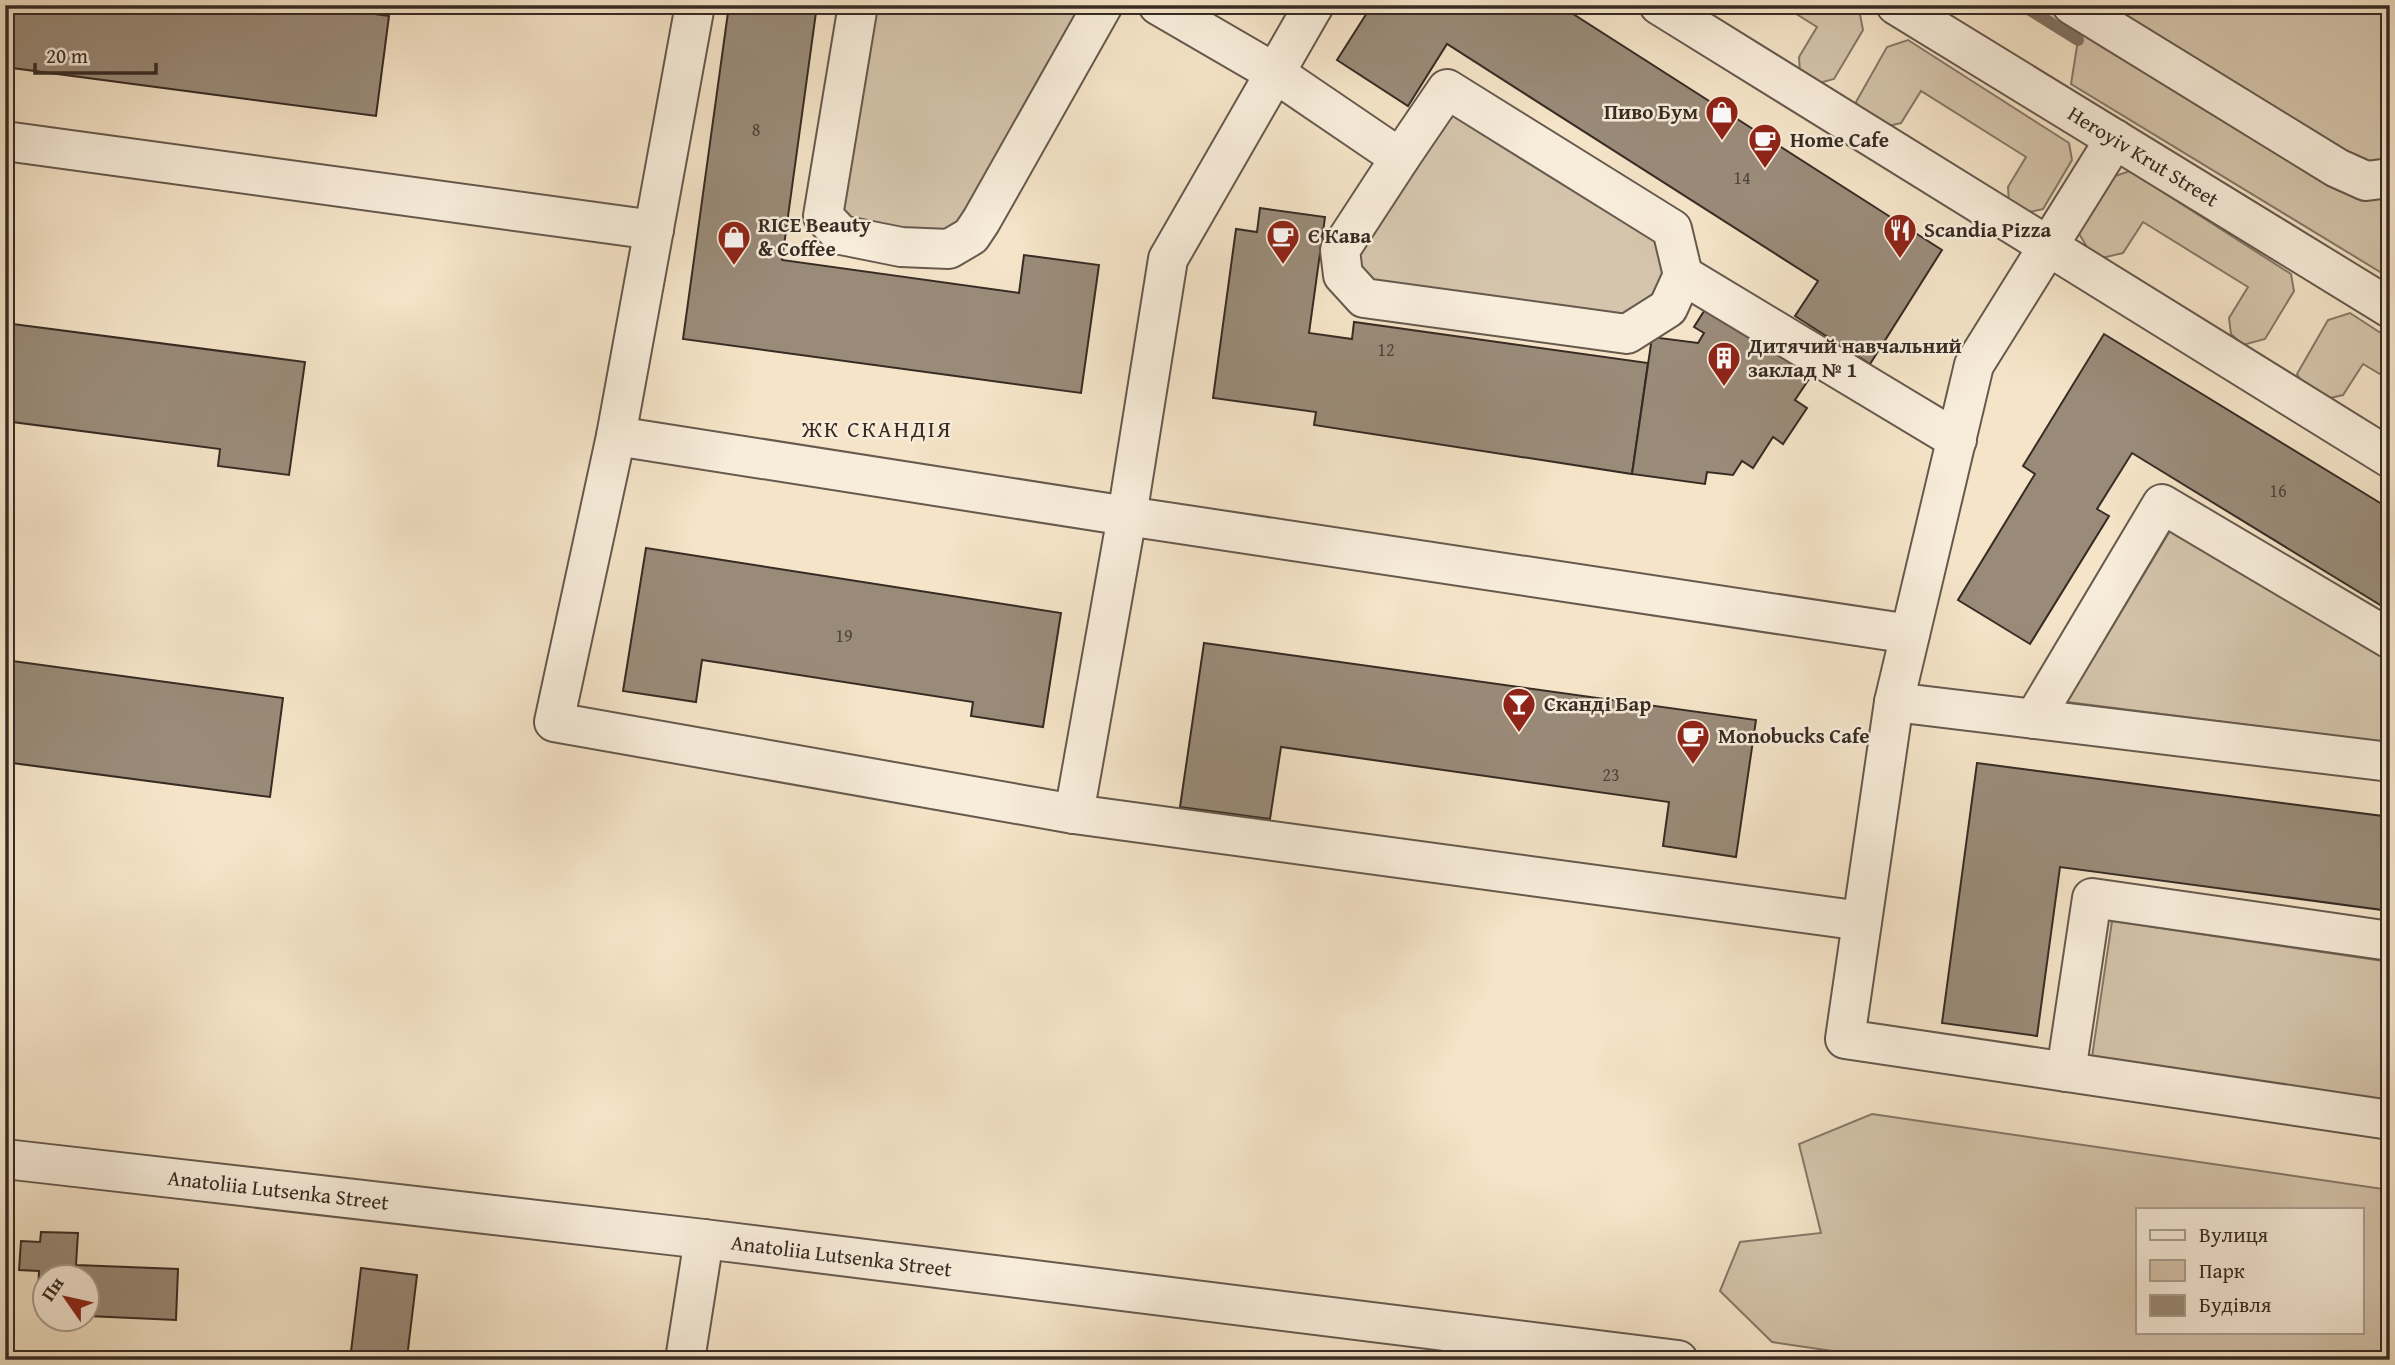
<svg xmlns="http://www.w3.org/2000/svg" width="2395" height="1365" font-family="'Gentium Book Plus',serif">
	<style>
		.green { fill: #d5c5ac; stroke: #867868; stroke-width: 2; fill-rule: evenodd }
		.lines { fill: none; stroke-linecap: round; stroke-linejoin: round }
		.stream { stroke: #827465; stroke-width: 12 }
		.building { fill: #9a8b79; stroke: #372b24; stroke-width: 2 }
		.minor-casing { stroke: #66594d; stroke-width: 42 }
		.minor { stroke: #f8eddb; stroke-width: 38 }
		.labels { text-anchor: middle; stroke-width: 5; stroke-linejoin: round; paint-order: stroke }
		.number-label { font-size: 18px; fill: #504339 }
		.poi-label { font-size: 21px; font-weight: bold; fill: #372b24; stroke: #f8eddb; text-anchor: start }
		.street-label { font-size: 21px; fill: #372b24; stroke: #f8eddb }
		.neighbourhood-label { font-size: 23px; letter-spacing: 2px; fill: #372b24; stroke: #f8eddb }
	</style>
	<rect width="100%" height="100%" fill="#f5e4c8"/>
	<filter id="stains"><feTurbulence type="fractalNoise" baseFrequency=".00286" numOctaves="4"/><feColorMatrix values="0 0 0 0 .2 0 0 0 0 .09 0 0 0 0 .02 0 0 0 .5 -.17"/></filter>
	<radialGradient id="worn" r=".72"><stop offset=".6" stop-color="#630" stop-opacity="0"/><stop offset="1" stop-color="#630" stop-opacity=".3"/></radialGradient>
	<g class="green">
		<polygon points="869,5 1099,5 975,213 944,239 845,227 830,212"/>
		<polygon points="1782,5 1847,5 1860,14 1863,30 1834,79 1812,85 1800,74 1799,57 1817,27"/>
		<polygon points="2022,5 2390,5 2390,278 2071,84 2078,40"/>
		<polygon points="1908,40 2069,143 2072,160 2043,209 2021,214 2009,204 2008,187 2026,157 1921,91 1901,123 1880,128 1865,117 1856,102 1887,47"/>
		<polygon points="1450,105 1665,234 1674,275 1629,326 1371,286 1353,252"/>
		<polygon points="2130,171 2291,274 2294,291 2265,339 2243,345 2231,334 2229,318 2248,287 2143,222 2123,253 2102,258 2087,247 2078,232 2109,178"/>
		<polygon points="2350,313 2390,339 2390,380 2363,364 2343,395 2322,400 2306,389 2297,374 2328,320"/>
		<polygon points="2176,521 2390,649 2390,743 2067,702"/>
		<polygon points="2112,921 2390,962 2390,1101 2092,1057"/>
		<path d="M 1872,1114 L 2390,1190 L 2390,1360 L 1893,1360 L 1772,1342 L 1720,1291 L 1740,1242 L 1821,1233 L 1799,1144 ZM 2138,1209 L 2362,1209 L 2362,1332 L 2138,1332 Z"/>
	</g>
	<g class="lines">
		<polyline class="stream" points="2022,5 2078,40"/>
	</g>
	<g class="building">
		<polygon points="5,5 308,5 389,16 376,116 5,67"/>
		<polygon points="729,5 817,5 782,260 1019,293 1024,255 1099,265 1081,393 683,339"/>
		<polygon points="1372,5 1559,5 1942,250 1870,364 1795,316 1818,281 1447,44 1408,106 1337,60"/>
		<polygon points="1260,208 1325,217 1309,333 1352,339 1354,322 1648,363 1632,474 1314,425 1316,412 1213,398 1236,229 1257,232"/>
		<polygon points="1706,308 1811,376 1795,400 1807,408 1783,444 1773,437 1753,468 1742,461 1733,475 1707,472 1705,484 1632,474 1652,337 1698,343 1704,333 1694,327"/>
		<polygon points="5,323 305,362 289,475 218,466 220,449 5,421"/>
		<polygon points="2104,334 2390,509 2390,611 2132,453 2097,509 2109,516 2030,644 1958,600 2035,474 2023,466"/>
		<polygon points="646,548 1061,613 1043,727 971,716 973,702 702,660 696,702 623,691"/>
		<polygon points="1204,643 1756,720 1736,857 1663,846 1669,802 1281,747 1270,819 1180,807"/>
		<polygon points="5,660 283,698 270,797 5,762"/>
		<polygon points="1977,763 2390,817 2390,911 2060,867 2037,1036 1942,1023"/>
		<polygon points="41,1232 78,1233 76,1265 178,1269 176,1320 88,1316 88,1278 46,1278 46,1315 37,1314 39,1271 19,1270 21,1241 40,1242"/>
		<polygon points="361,1268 417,1275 407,1358 419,1360 350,1360"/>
	</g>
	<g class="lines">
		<defs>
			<g id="minor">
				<polyline points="695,5 616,436 554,722 1074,814 1862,921"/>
				<polyline points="858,5 823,216 841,235 901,247 949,249 971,236 981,221 1103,5"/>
				<polyline points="1158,5 1275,73 1400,158 1340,250 1343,275 1364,298 1627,334 1668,308 1683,275 1957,440"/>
				<polyline points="1659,5 2390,458"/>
				<path id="s1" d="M 1896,5 L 2390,308"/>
				<polyline points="2072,5 2337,168 2366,181 2390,178"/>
				<polyline points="5,141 654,230"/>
				<polyline points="1400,158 1447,89 1672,229 1683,275"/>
				<polyline points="616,436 1127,516 1910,634"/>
				<polyline points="1894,702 1974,365 2115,139"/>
				<polyline points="2034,719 2162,504 2390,639"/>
				<polyline points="2390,762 1894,702 1845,1039 2390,1120"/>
				<polyline points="1074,814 1127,516 1168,259 1314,5"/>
				<polyline points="2066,1072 2092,898 2390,941"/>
				<path id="s2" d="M 5,1159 L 704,1239 L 1678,1360"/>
				<polyline points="685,1360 704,1239"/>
			</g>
		</defs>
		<use href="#minor" class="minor-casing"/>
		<use href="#minor" class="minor"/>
	</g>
	<defs>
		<symbol id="shop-pin" viewBox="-11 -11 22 30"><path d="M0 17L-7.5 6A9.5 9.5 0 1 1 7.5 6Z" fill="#8f2418" stroke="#f8eddb"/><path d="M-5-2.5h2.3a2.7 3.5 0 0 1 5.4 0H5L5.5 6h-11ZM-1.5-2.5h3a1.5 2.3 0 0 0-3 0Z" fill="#fff"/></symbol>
		<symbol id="cafe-pin" viewBox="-11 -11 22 30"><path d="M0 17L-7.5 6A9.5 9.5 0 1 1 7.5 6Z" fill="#8f2418" stroke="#f8eddb"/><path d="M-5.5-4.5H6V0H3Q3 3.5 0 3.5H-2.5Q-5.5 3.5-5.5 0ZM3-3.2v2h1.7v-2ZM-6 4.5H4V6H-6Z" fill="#fff"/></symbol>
		<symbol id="restaurant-pin" viewBox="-11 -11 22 30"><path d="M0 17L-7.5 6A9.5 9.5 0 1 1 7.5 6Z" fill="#8f2418" stroke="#f8eddb"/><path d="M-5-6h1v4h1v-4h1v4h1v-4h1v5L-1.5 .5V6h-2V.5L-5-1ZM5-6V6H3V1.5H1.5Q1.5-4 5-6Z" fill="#fff"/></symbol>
		<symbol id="building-pin" viewBox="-11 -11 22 30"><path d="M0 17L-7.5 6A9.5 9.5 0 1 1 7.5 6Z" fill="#8f2418" stroke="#f8eddb"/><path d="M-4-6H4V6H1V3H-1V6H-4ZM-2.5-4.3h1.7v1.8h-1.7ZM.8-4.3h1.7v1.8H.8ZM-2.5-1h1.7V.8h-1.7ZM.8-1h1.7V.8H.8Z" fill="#fff"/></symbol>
		<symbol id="bar-pin" viewBox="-11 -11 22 30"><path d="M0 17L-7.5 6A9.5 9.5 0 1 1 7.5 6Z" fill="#8f2418" stroke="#f8eddb"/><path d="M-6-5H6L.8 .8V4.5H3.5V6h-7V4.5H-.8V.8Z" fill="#fff"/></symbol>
	</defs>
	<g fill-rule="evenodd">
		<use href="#shop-pin" x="1703" y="93" width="38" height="52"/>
		<use href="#cafe-pin" x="1746" y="121" width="38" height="52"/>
		<use href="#restaurant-pin" x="1881" y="211" width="38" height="52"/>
		<use href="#cafe-pin" x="1264" y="217" width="38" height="52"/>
		<use href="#shop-pin" x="715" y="218" width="38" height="52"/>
		<use href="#building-pin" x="1705" y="339" width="38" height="52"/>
		<use href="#bar-pin" x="1500" y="685" width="38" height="52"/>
		<use href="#cafe-pin" x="1674" y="717" width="38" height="52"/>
	</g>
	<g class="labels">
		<g class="number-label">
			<text x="756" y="136">8</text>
			<text x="1742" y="184">14</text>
			<text x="1386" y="356">12</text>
			<text x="2278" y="497">16</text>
			<text x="844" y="642">19</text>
			<text x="1611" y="781">23</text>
		</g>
		<g class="poi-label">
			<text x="1698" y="119" text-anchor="end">Пиво Бум</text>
			<text x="1790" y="147">Home Cafe</text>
			<text x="758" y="232">RICE Beauty<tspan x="758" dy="24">&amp; Coffee</tspan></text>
			<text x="1924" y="237">Scandia Pizza</text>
			<text x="1308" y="243">Є Кава</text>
			<text x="1748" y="353">Дитячий навчальний<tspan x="1748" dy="24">заклад № 1</tspan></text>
			<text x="1544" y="711">Сканді Бар</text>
			<text x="1718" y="743">Monobucks Cafe</text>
		</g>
		<g class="street-label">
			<text dy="7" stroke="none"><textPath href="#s1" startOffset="290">Heroyiv Krut Street</textPath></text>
			<text dy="7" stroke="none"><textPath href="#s2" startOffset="275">Anatoliia Lutsenka Street</textPath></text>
			<text dy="7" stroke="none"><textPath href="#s2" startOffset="842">Anatoliia Lutsenka Street</textPath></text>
		</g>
		<g class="neighbourhood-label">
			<text x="877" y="437">ЖК СКАНДІЯ</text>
		</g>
	</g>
	<rect width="2395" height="1365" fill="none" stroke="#f5e4c8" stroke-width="28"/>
	<rect x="7" y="7" width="2381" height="1351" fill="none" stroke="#372b24" stroke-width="3.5"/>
	<rect x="14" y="14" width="2367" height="1337" fill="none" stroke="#372b24" stroke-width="2"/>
	<rect x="2136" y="1208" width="228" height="126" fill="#f8eddb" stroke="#ab9f92" stroke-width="2"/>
	<rect x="2150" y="1230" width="35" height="10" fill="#f8eddb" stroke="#ab9f92" stroke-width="2"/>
	<text x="2199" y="1242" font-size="21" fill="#372b24">Вулиця</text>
	<rect x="2150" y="1260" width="35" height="21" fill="#d5c5ac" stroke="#ab9f92" stroke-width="2"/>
	<text x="2199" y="1278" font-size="21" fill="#372b24">Парк</text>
	<rect x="2150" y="1295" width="35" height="21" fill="#9a8b79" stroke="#ab9f92" stroke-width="2"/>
	<text x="2199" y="1312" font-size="21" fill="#372b24">Будівля</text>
	<g transform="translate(66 1298) rotate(304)"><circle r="33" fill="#f8eddb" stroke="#ab9f92" stroke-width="2"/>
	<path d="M0-5L12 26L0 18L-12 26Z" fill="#8f2418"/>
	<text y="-10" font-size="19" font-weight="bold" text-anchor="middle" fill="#372b24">Пн</text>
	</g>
	<path d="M35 63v10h121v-10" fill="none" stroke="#372b24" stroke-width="3.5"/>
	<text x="46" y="63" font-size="21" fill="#372b24" stroke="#f8eddb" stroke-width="5" paint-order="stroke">20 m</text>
	<rect width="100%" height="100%" filter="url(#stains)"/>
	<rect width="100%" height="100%" fill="url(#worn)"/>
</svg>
